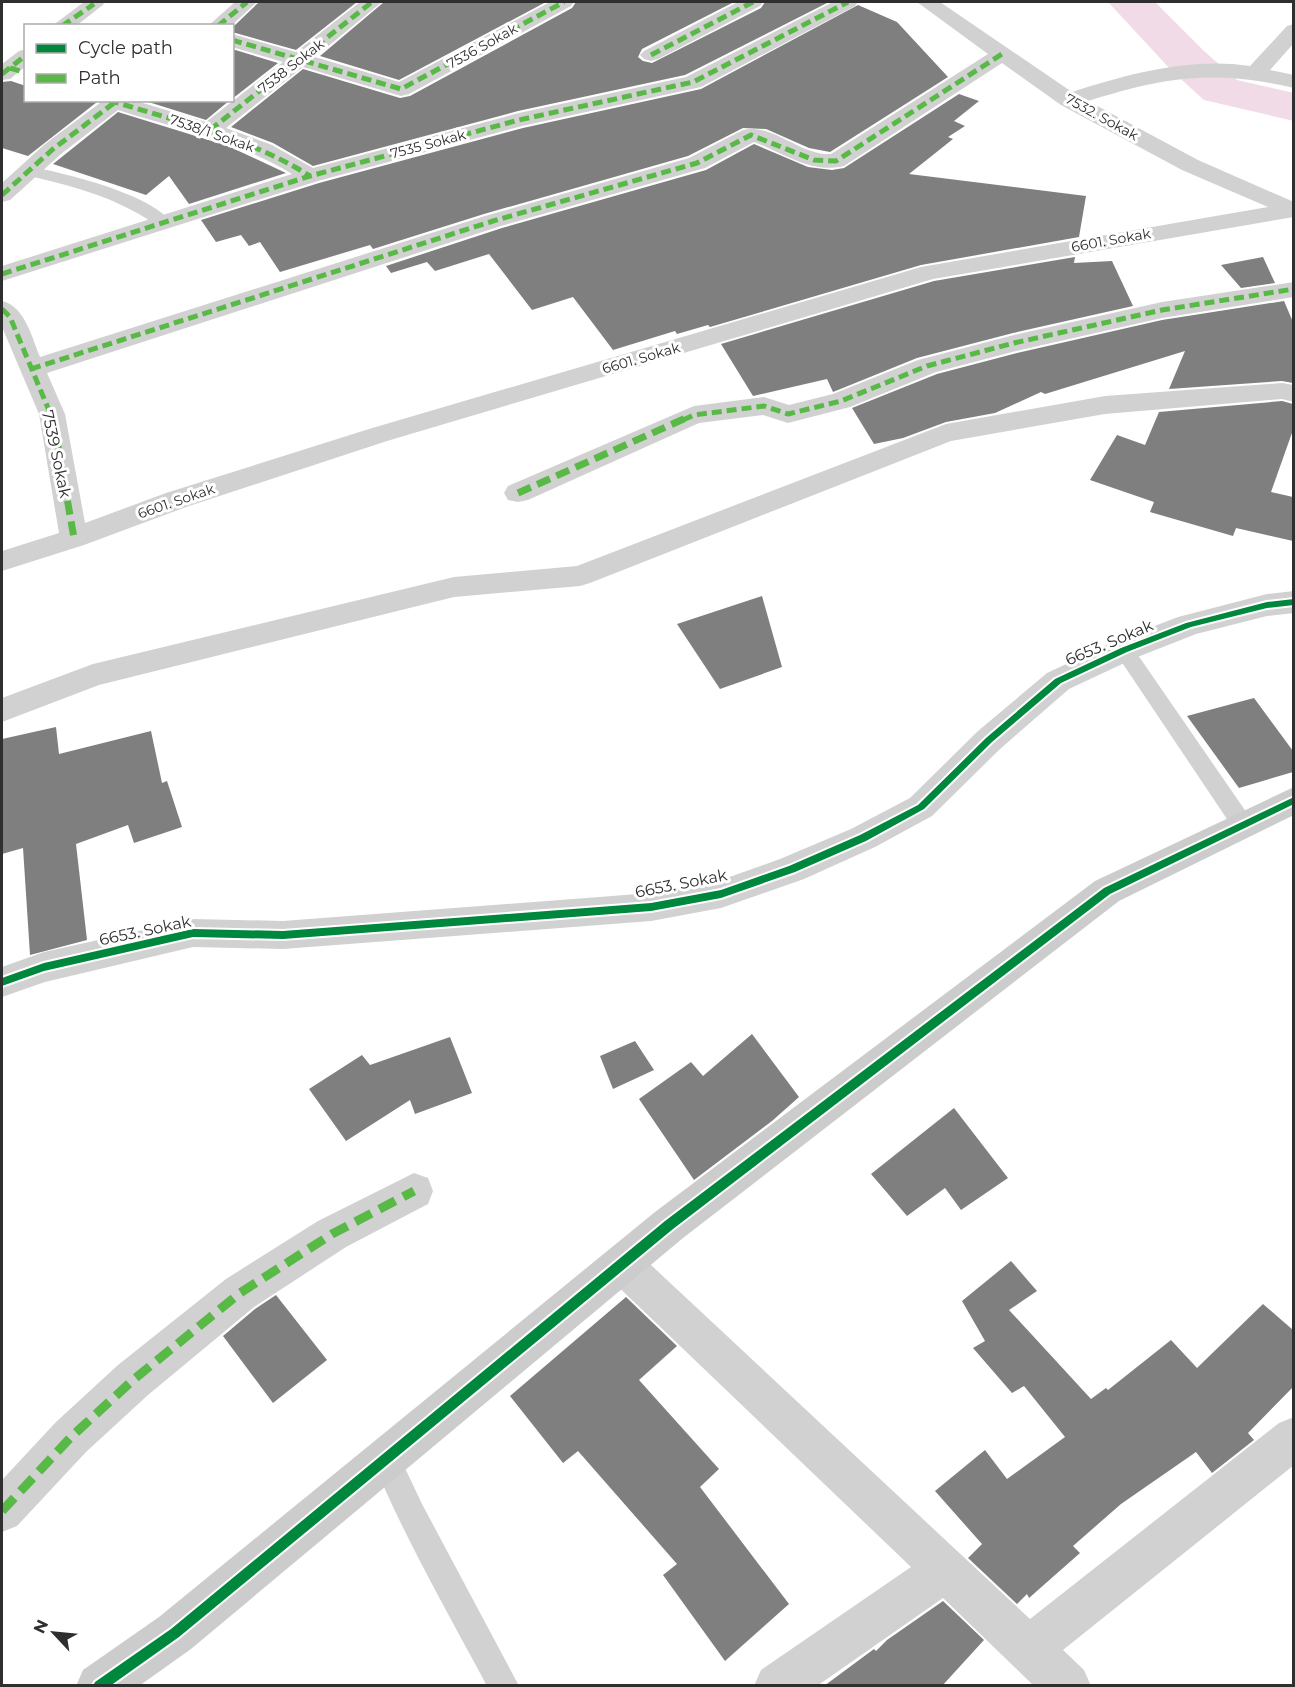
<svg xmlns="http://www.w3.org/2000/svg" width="1295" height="1687" font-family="Montserrat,sans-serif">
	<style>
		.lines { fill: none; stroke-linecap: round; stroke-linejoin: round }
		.river { fill: #f0dbe6; fill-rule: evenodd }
		.building { fill: #7f7f7f }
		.lane { fill: #d1d1d1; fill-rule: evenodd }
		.street { fill: #d1d1d1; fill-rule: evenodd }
		.secondary { fill: #ccc; fill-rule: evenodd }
		.quiet-far2 { stroke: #58b947; stroke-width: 5; stroke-dasharray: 10 5; stroke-linecap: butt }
		.quiet-far1 { stroke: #58b947; stroke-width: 7; stroke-dasharray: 14 7; stroke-linecap: butt }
		.quiet { stroke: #58b947; stroke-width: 9; stroke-dasharray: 18 9; stroke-linecap: butt }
		.cycleway-casing { stroke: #fff; stroke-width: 4 }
		.cycleway { fill: #00873e; fill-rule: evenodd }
		.labels { text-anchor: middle; stroke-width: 6; stroke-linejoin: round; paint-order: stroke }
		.far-street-label { font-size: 14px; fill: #2f2f2f; stroke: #fff }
		.street-label { font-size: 16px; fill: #2f2f2f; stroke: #fff }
	</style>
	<rect width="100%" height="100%" fill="#fff"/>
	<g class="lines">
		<polygon class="river" points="1108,2 1155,2 1204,51 1237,80 1294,93 1294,121 1204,100 1172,71"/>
	</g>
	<g class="building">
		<polygon points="259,2 357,2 296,50 232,32 232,28"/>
		<polygon points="384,2 546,2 399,80 320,56"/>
		<polygon points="576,2 734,2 642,49 638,57 643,61 652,63 761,8 765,2 829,2 685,75 518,111 313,166 273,143 231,127 303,69 400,98 410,96 572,8"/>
		<polygon points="858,5 897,22 948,77 830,152 809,148 766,129 743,128 688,156 484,214 373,249 370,245 280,272 260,242 249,246 241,235 216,242 201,220 319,183 523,128 701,89"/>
		<polygon points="232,49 278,63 232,99"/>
		<polygon points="11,81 26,86 26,100 96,100 97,102 28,156 2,148 2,82"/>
		<polygon points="959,94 979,101 954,121 965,126 948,137 953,139 909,174 1086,196 1079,237 921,265 710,327 708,325 677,334 675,331 613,350 573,297 532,310 489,254 435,271 427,262 391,273 386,266 502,228 706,170 754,144 808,167 832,170 844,168"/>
		<polygon points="142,100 230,100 206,120"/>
		<polygon points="118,112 228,146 286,173 189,204 169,176 146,195 53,164"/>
		<polygon points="1075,257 1074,263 1112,261 1133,306 1013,333 917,358 833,392 827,379 753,396 721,344 934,281"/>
		<polygon points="1263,257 1275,283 1241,288 1221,265"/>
		<polygon points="1284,301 1293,322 1293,383 1282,381 1169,389 1185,351 1045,394 1041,392 995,413 946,422 903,438 874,444 852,408 937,374 1017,353 1162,320"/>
		<polygon points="1282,401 1293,404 1293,430 1271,492 1293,497 1293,541 1236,528 1233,536 1150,512 1154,502 1090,480 1117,435 1145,445 1159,412"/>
		<polygon points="762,596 782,667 720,689 677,624"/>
		<polygon points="1254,698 1293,751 1293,772 1239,788 1187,716"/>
		<polygon points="56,727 59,754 151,731 162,783 167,781 182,827 134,843 128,825 76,844 87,940 30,955 23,848 2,854 2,739"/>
		<polygon points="752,1034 799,1097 772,1121 694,1180 639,1099 691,1062 703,1076"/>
		<polygon points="450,1037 472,1093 415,1114 410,1100 346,1141 309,1089 362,1055 370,1065"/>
		<polygon points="635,1041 654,1070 613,1089 600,1056"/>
		<polygon points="954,1108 1008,1178 961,1210 945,1188 907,1216 871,1174"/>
		<polygon points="1011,1261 1037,1291 1009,1310 1091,1399 1106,1388 1108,1390 1171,1340 1197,1368 1263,1304 1293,1330 1293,1387 1248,1433 1254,1440 1212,1473 1196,1452 1121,1504 1073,1546 1080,1553 1029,1598 1027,1594 1017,1604 968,1558 982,1544 935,1491 985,1450 1007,1479 1065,1437 1024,1386 1012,1393 973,1348 985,1341 962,1301"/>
		<polygon points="276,1295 327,1360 273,1403 223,1336 255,1309"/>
		<polygon points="626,1297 677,1346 639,1380 719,1469 700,1487 789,1604 725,1661 663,1575 677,1564 578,1451 563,1463 510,1396"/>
		<polygon points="943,1601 984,1640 942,1686 824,1686 874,1649 876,1651 887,1640"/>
	</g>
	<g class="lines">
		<g class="lane">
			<path d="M 28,166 C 64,173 149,193 171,222 L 163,227 L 157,225 C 111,195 75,187 22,174 L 20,171 Z"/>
			<polygon points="1124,642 1131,645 1251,819 1254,825 1251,831 1243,834 1235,831 1117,655 1114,650 1117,645"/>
			<path d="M 386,1445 L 396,1449 L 422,1504 L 519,1686 L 487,1686 C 447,1611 404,1537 372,1459 L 376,1449 Z"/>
		</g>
		<g class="street">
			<polygon points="84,2 102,2 104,4 76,26 52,26"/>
			<polygon points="235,2 257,2 231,26 208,26"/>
			<path d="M 360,2 L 382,2 L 315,57 L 399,82 L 550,2 L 574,2 L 571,6 L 409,94 L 401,96 L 303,67 L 226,128 L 272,145 L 313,168 L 519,113 L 686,77 L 833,2 L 858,2 L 855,6 L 701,87 L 522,126 L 318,181 L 2,281 L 2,266 L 292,174 C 239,141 177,129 118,110 L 61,154 L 10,200 L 2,202 L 2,183 L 45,144 L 100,103 L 98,100 L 133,100 L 206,122 L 283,62 L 232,47 L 232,34 L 296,52 Z"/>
			<polygon points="738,2 763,2 760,6 658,59 651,61 644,59 640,55 644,51"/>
			<path d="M 917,2 L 940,2 L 1072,92 C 1128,74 1190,57 1250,66 L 1287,26 L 1294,24 L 1294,43 L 1270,70 L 1294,75 L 1294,88 C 1214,69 1164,77 1088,101 L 1198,160 L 1294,202 L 1294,217 L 933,279 L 387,441 L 186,507 L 84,545 L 2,571 L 2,551 L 59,533 L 39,414 L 2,327 L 2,301 C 25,306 32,338 40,357 L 485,216 L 689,158 L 743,130 C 774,123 800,156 831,154 L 988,54 ZM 1002,63 L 1061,105 L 1182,170 L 1268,207 L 921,267 L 369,429 L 166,493 L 85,523 L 65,414 L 47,373 L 501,226 L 705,168 L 754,142 C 784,153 811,174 844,166 Z"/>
			<polygon points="26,49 26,66 10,79 2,80 2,64 19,51"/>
			<polygon points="1294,282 1294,297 1162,318 1016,351 936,372 850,407 788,423 763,415 699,423 528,500 518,502 508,500 504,493 508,486 694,406 764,397 789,405 833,394 918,360 1014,335 1162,302"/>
			<polygon points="1282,383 1294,385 1294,402 1282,399 1105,414 951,441 590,583 580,586 454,597 99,685 2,722 2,698 93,664 454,577 577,566 946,424 1105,396"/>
			<polygon points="1294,591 1294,613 1267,616 1196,634 1135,658 1069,689 1000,749 932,816 875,847 804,879 721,908 651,921 283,949 193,947 45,982 2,997 2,967 44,952 193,919 283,921 651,893 721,880 780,859 851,829 910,798 978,731 1047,673 1113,642 1178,617 1267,594"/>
			<polygon points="414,1173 428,1178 433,1191 428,1204 346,1247 254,1307 148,1395 86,1452 17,1526 2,1532 2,1480 56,1422 118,1365 226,1279 318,1221"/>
			<polygon points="622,1245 636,1251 1030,1619 1279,1423 1294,1417 1294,1465 1063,1650 1084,1670 1091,1686 1034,1686 943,1598 817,1686 754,1686 761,1670 911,1567 608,1277 602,1264 608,1251"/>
		</g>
		<polygon class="secondary" points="1294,787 1294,815 1119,901 683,1238 191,1649 139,1686 76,1686 83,1670 159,1617 655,1212 1095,881"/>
		<g class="quiet-far2">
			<polyline points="62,26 94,4"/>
			<polyline points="218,26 247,2"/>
			<polyline points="232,40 401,89 564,2"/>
			<polyline points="651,55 753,2"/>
			<polyline points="10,68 26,73"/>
			<polyline points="2,74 26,55"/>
			<path d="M 109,100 C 178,122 248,137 310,176"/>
			<polyline points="210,130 372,2"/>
			<polyline points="2,195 53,149 118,100"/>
			<polyline points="2,274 310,176 519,120 693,82 848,2"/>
			<polyline points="2,309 10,317 53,420"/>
			<polyline points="31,369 493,221 697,163 751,135 814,160 836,161 1002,54"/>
			<polyline points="683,420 694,415 764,406 788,414 841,401 927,366 1014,343 1162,310 1294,289"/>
		</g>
		<g class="quiet-far1">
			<polyline points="53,418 74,538"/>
			<polyline points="518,493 686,418"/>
		</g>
		<polyline class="quiet" points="2,1511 71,1437 133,1380 240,1293 332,1234 414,1191"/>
		<defs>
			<g id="cycleway">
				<polygon points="1294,599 1294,605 1267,608 1191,627 1127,652 1061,683 992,742 924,809 866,841 795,872 721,898 651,911 283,939 193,937 44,971 2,986 2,978 44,963 193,929 283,931 651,903 721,890 789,866 860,835 918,805 986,738 1055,679 1121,648 1186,623 1267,602"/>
				<polygon points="1294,797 1294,804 1110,894 673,1229 179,1637 110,1686 93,1686 95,1682 171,1629 665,1221 1104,888"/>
			</g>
		</defs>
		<use href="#cycleway" class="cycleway-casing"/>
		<use href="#cycleway" class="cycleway"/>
	</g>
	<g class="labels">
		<g class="far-street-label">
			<text transform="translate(482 46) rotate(-29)" y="5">7536 Sokak</text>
			<text transform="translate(291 66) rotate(-38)" y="5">7538 Sokak</text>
			<text transform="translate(1102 117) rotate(29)" y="5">7532. Sokak</text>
			<text transform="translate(212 133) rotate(19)" y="5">7538/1 Sokak</text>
			<text transform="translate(428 144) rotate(-15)" y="5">7535 Sokak</text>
			<text transform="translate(1111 240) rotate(-10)" y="5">6601. Sokak</text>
			<text transform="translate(641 358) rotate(-16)" y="5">6601. Sokak</text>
			<text transform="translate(176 501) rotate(-19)" y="5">6601. Sokak</text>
		</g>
		<g class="street-label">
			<text transform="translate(57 454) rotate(78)" y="6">7539 Sokak</text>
			<text transform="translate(1109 642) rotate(-23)" y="6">6653. Sokak</text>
			<text transform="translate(681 883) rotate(-11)" y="6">6653. Sokak</text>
			<text transform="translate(145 930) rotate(-12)" y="6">6653. Sokak</text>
		</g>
	</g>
	<rect width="1295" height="1687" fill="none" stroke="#2f2f2f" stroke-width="6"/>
	<rect x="24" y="24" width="210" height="78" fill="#ffffff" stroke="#acacac" stroke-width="1.5"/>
	<rect x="36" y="44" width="30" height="9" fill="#00873e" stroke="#acacac" stroke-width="1.5"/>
	<text x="78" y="54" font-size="18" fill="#2f2f2f">Cycle path</text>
	<rect x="36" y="74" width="30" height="9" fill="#58b947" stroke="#acacac" stroke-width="1.5"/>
	<text x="78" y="84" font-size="18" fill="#2f2f2f">Path</text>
	<g transform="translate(54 1633) rotate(296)" stroke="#ffffff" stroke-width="4.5" paint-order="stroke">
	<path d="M0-4.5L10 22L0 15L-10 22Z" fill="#2f2f2f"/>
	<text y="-9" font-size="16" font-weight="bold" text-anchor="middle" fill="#2f2f2f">N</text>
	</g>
</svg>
